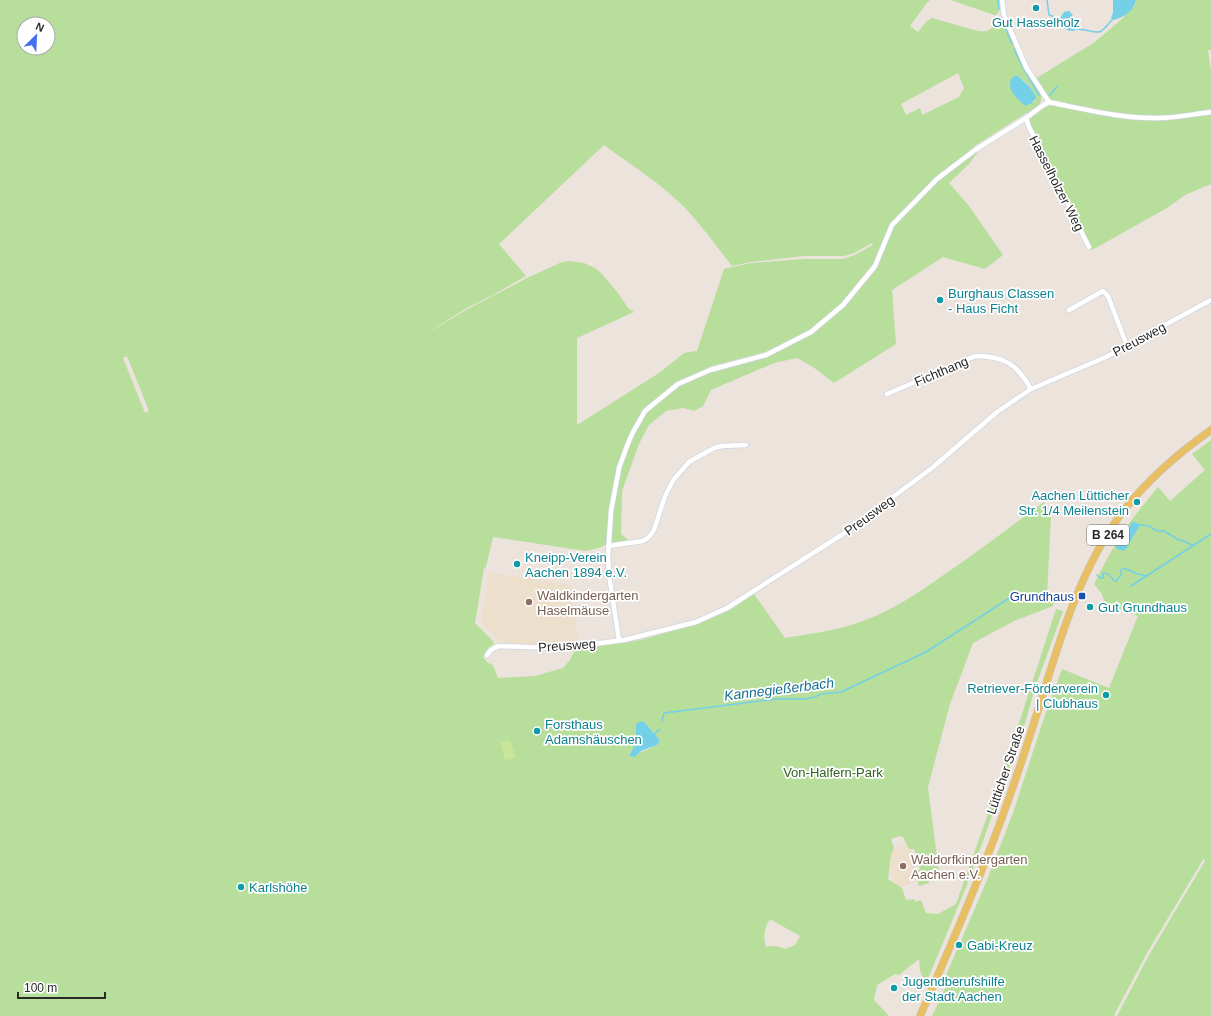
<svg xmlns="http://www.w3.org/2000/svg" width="1211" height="1016" font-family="Arial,sans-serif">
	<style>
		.education { fill: #ecdfcc }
		.green { fill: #b7de9b; fill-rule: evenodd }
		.pitch { fill: #c9e597 }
		.water { fill: #74d0e7 }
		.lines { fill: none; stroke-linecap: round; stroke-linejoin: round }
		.stream { stroke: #74d0e7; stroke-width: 1.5 }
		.minor-casing { stroke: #d1d5e1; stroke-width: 6 }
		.primary-casing { stroke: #c3c3c3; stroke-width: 8 }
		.minor { stroke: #fff; stroke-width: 4.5 }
		.primary { stroke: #e8c063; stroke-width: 7 }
		.culture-dot { fill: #0f9aa8; stroke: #fff; stroke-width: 1.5 }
		.transit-dot { fill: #1a4fb4; stroke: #fff; stroke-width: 1.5 }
		.education-dot { fill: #8d6e63; stroke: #fff; stroke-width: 1.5 }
		.labels { text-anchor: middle; stroke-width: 3.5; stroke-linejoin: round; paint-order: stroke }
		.shield { fill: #fff; stroke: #696969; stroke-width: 1 }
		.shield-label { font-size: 12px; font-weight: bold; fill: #292929 }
		.culture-label { font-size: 13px; fill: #0d838f; stroke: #fff; text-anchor: start }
		.street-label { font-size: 13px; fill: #292929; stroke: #fff }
		.education-label { font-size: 13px; fill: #785e54; stroke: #fff; text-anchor: start }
		.transit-label { font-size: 13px; fill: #164399; stroke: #fff; text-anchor: end }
		.park-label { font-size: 13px; fill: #30621e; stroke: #fff }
		.water-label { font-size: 14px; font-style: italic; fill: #156f92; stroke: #fff }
	</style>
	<rect width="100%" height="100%" fill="#ebe3dc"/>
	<g class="education">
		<polygon points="488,572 571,585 578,642 541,645 526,645 503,642 500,641 483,624 482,620"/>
		<polygon points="910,844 920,881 895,888 885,851"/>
	</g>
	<g class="green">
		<path d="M 0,0 L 930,0 L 926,4 L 910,26 L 918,32 L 926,22 L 932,18 L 978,31 C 994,33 990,26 1001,19 L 1001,15 L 1002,15 C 1011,37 1019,59 1031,80 C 1035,86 1043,94 1041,101 C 1039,107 1032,110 1028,114 L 1026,113 L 973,147 L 977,153 L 970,163 L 949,183 L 969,206 L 1003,255 L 985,269 L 943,257 L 892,290 L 896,344 L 834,383 L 813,367 L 797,358 L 774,363 L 711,390 L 703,406 L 694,411 L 683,408 L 666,411 L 649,425 L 639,444 L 622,491 L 621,534 L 628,540 L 610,543 L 599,548 L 586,551 L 493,537 L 486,567 L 484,568 L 475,623 L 493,641 L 494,644 L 488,648 L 483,657 L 488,663 L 493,665 L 498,678 L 535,676 L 563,668 L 570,660 L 574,652 L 571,650 L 641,640 L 703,622 L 730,610 L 754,594 L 785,638 C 810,634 834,631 857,623 C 889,613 918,593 945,574 C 979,551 1011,526 1044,502 L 1051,514 L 1047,597 L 1054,601 L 1053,606 L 1014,621 L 973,643 L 950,704 L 928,787 L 939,873 L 937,871 L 927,874 L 929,883 L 919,886 L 916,871 L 920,869 L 914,849 L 909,849 L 903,837 L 899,836 L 891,839 L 894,848 C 889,857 890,868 888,879 L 902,888 L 906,900 L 914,899 L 915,902 L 921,900 L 926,913 L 938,914 L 956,904 L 1006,763 L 1056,609 L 1063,611 L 1035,688 L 1023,730 L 967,885 L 927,981 C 919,975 920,968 919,959 L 899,975 L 895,974 L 877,985 L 874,1000 L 889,1016 L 0,1016 ZM 24,24 L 48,24 L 48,48 L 24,48 ZM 958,73 L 964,88 L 959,97 L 922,115 L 920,108 L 906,115 L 901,104 ZM 1018,76 C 1028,83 1034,89 1035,101 L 1028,105 C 1019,103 1015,95 1010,87 ZM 604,145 C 631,165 660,183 683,206 C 701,224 716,246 732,266 L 751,262 L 804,256 L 844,256 L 854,253 L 872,243 L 873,245 L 855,255 L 843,259 L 805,259 L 751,263 L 724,269 L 697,351 L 684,353 L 659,373 L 577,425 L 577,338 L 634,312 L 628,308 L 618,293 L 600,272 L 595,268 L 584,263 L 570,261 L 562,262 L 527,278 L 466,310 L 421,337 L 465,309 L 493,295 L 526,276 L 499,244 ZM 875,264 L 876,270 L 844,307 L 813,334 L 767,357 L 710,372 L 708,367 L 765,352 L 811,331 L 841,304 ZM 127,356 L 149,411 L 145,413 L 123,358 ZM 636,724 L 646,724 L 659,739 L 657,745 C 648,749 639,754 629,756 L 636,743 ZM 770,919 L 800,936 L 795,945 L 785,949 C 778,946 774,945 766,947 C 763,936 764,928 770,919 Z"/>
		<polygon points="951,0 1000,0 999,11 996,15 994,15"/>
		<polygon points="1136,0 1211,0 1211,50 1208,50 1211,73 1211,109 1176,115 1151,117 1132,116 1081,107 1051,100 1049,99 1035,79 1095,42 1123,18 1135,5"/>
		<polygon points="1051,105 1135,120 1177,119 1211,114 1211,184 1185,195 1167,208 1092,250 1028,124 1028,120 1044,108"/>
		<path d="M 1211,440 L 1211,1016 L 1117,1016 L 1149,955 L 1205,861 L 1204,858 L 1147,953 L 1114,1015 L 1116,1016 L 932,1016 L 947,984 L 943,982 L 985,885 L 1013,813 L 1044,718 L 1062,669 L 1109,688 L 1138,616 L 1105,604 L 1102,594 L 1094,584 C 1102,568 1110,552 1120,537 C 1131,519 1145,503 1158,487 L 1170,501 L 1205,470 L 1192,454 Z"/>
	</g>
	<polygon class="pitch" points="508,740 511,742 516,758 505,760 500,742"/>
	<g class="water">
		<path d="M 1113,0 L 1136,0 C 1134,11 1123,18 1113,20 L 1111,18 L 1113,13 Z"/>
		<path d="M 1069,11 C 1074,15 1076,23 1075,30 L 1073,31 C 1065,31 1062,27 1059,20 L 1064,12 Z"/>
		<path d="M 1014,76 L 1018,76 L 1029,86 L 1034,93 L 1036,98 L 1032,103 L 1026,106 C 1017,100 1003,86 1014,76 Z"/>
		<polygon points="1133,521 1140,525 1126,549 1123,551 1117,549 1116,547"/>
		<polygon points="641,721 644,722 646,724 659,739 659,743 657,745 641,751 635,757 629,756 636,743 636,724"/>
	</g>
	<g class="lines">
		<g class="stream">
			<polyline points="998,0 999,9"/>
			<polyline points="1047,0 1049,15 1061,19"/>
			<polyline points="1002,19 1012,44"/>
			<path d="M 1074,28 C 1078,30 1082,29 1086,30 C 1104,35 1101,31 1113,19"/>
			<polyline points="1014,49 1022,66 1039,95"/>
			<polyline points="1049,96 1057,87"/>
			<polyline points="1140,525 1149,526 1157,531 1164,531 1179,540 1184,541 1194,546"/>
			<path d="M 1097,575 L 1100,578 L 1103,578 L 1103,573 C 1108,573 1112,576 1113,580 L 1116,581 L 1121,575 L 1121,570 L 1123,568 L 1138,574 L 1147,576"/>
			<polyline points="1131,586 1211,534"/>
			<polyline points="662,721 664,713 777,699 806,699 815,697 821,694 841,692 926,652 1011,597"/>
			<polyline points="654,734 660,729"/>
		</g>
		<defs>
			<g id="minor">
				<polyline points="1002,0 1004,15 1026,67 1049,102"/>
				<polyline points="1026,118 1029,127 1089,247"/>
				<polyline points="1069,310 1103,291 1108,296 1127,346"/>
				<path d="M 887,394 L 975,356 C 1004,356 1017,364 1031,389"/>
				<polyline points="608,546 643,541 649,537 654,530 665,496 674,479 689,462 714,448 722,446 746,445"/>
				<path d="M 619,640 L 609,575 L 608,556 L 611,511 L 619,468 L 627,446 L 632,434 L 645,411 L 678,384 L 710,370 L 766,355 L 811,332 L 843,305 L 875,266 L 892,225 L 937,179 L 975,150 L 1026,118 L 1042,106 L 1049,102 L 1053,103 C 1088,110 1124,119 1159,118 C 1177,118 1194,114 1211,112"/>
				<polyline points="487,655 491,650 498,646 552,648 576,646 624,640 696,622 727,608 843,534 932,468 997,412 1031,389 1106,357 1211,300"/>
			</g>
			<path id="primary" d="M 920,1016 C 950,948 980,879 1005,809 C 1019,771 1031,733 1043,694 C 1062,632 1082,567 1121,514 C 1146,481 1177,454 1211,430"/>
		</defs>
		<use href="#minor" class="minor-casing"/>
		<use href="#primary" class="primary-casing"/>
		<use href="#minor" class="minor"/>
		<use href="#primary" class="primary"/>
	</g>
	<g class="culture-dot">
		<circle cx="1036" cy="8" r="4"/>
		<circle cx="940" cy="300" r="4"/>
		<circle cx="1137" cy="502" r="4"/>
		<circle cx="517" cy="564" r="4"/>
		<circle cx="1090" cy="607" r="4"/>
		<circle cx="1106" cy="695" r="4"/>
		<circle cx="537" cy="731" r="4"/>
		<circle cx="241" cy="887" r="4"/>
		<circle cx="959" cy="945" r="4"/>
		<circle cx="894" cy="988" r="4"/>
	</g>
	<rect class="transit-dot" x="1078" y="592" width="8" height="8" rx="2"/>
	<g class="education-dot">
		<circle cx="529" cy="602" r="4"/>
		<circle cx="903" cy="866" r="4"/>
	</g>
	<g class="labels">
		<rect class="shield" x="1087" y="525" width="42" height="20" rx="3"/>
		<g class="shield-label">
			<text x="1108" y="539">B 264</text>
		</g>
		<g class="culture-label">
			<text x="1036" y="27" text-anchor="middle">Gut Hasselholz</text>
			<text x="948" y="298">Burghaus Classen<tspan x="948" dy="15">- Haus Ficht</tspan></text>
			<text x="1129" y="500" text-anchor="end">Aachen Lütticher<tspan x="1129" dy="15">Str. 1/4 Meilenstein</tspan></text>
			<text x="525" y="562">Kneipp-Verein<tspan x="525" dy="15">Aachen 1894 e.V.</tspan></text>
			<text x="1098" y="612">Gut Grundhaus</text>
			<text x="1098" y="693" text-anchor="end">Retriever-Förderverein<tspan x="1098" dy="15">| Clubhaus</tspan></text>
			<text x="545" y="729">Forsthaus<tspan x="545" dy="15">Adamshäuschen</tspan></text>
			<text x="249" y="892">Karlshöhe</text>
			<text x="967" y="950">Gabi-Kreuz</text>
			<text x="902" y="986">Jugendberufshilfe<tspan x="902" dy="15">der Stadt Aachen</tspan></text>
		</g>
		<g class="street-label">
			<text transform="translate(1057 183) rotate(63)" y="5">Hasselholzer Weg</text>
			<text transform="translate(1139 339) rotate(-28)" y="5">Preusweg</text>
			<text transform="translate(941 371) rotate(-23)" y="5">Fichthang</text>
			<text transform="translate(869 515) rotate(-36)" y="5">Preusweg</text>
			<text transform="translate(567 645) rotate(-4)" y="5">Preusweg</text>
			<text transform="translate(1005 770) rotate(-71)" y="5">Lütticher Straße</text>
		</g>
		<g class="education-label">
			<text x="537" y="600">Waldkindergarten<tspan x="537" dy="15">Haselmäuse</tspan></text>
			<text x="911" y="864">Waldorfkindergarten<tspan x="911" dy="15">Aachen e.V.</tspan></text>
		</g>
		<g class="transit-label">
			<text x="1074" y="601">Grundhaus</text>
		</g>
		<g class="park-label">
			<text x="833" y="777">Von-Halfern-Park</text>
		</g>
		<g class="water-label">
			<text transform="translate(779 689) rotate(-7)" y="5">Kannegießerbach</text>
		</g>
	</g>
	<g transform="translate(36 36) rotate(24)"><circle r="19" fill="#ffffff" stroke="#a9a9a9"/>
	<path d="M0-3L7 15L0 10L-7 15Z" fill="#4470ef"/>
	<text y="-6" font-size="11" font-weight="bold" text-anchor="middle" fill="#292929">N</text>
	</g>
	<path d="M18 992v6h87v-6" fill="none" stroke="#292929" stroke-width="2"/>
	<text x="24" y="992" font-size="12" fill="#292929" stroke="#ffffff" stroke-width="3" paint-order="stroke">100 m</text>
</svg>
